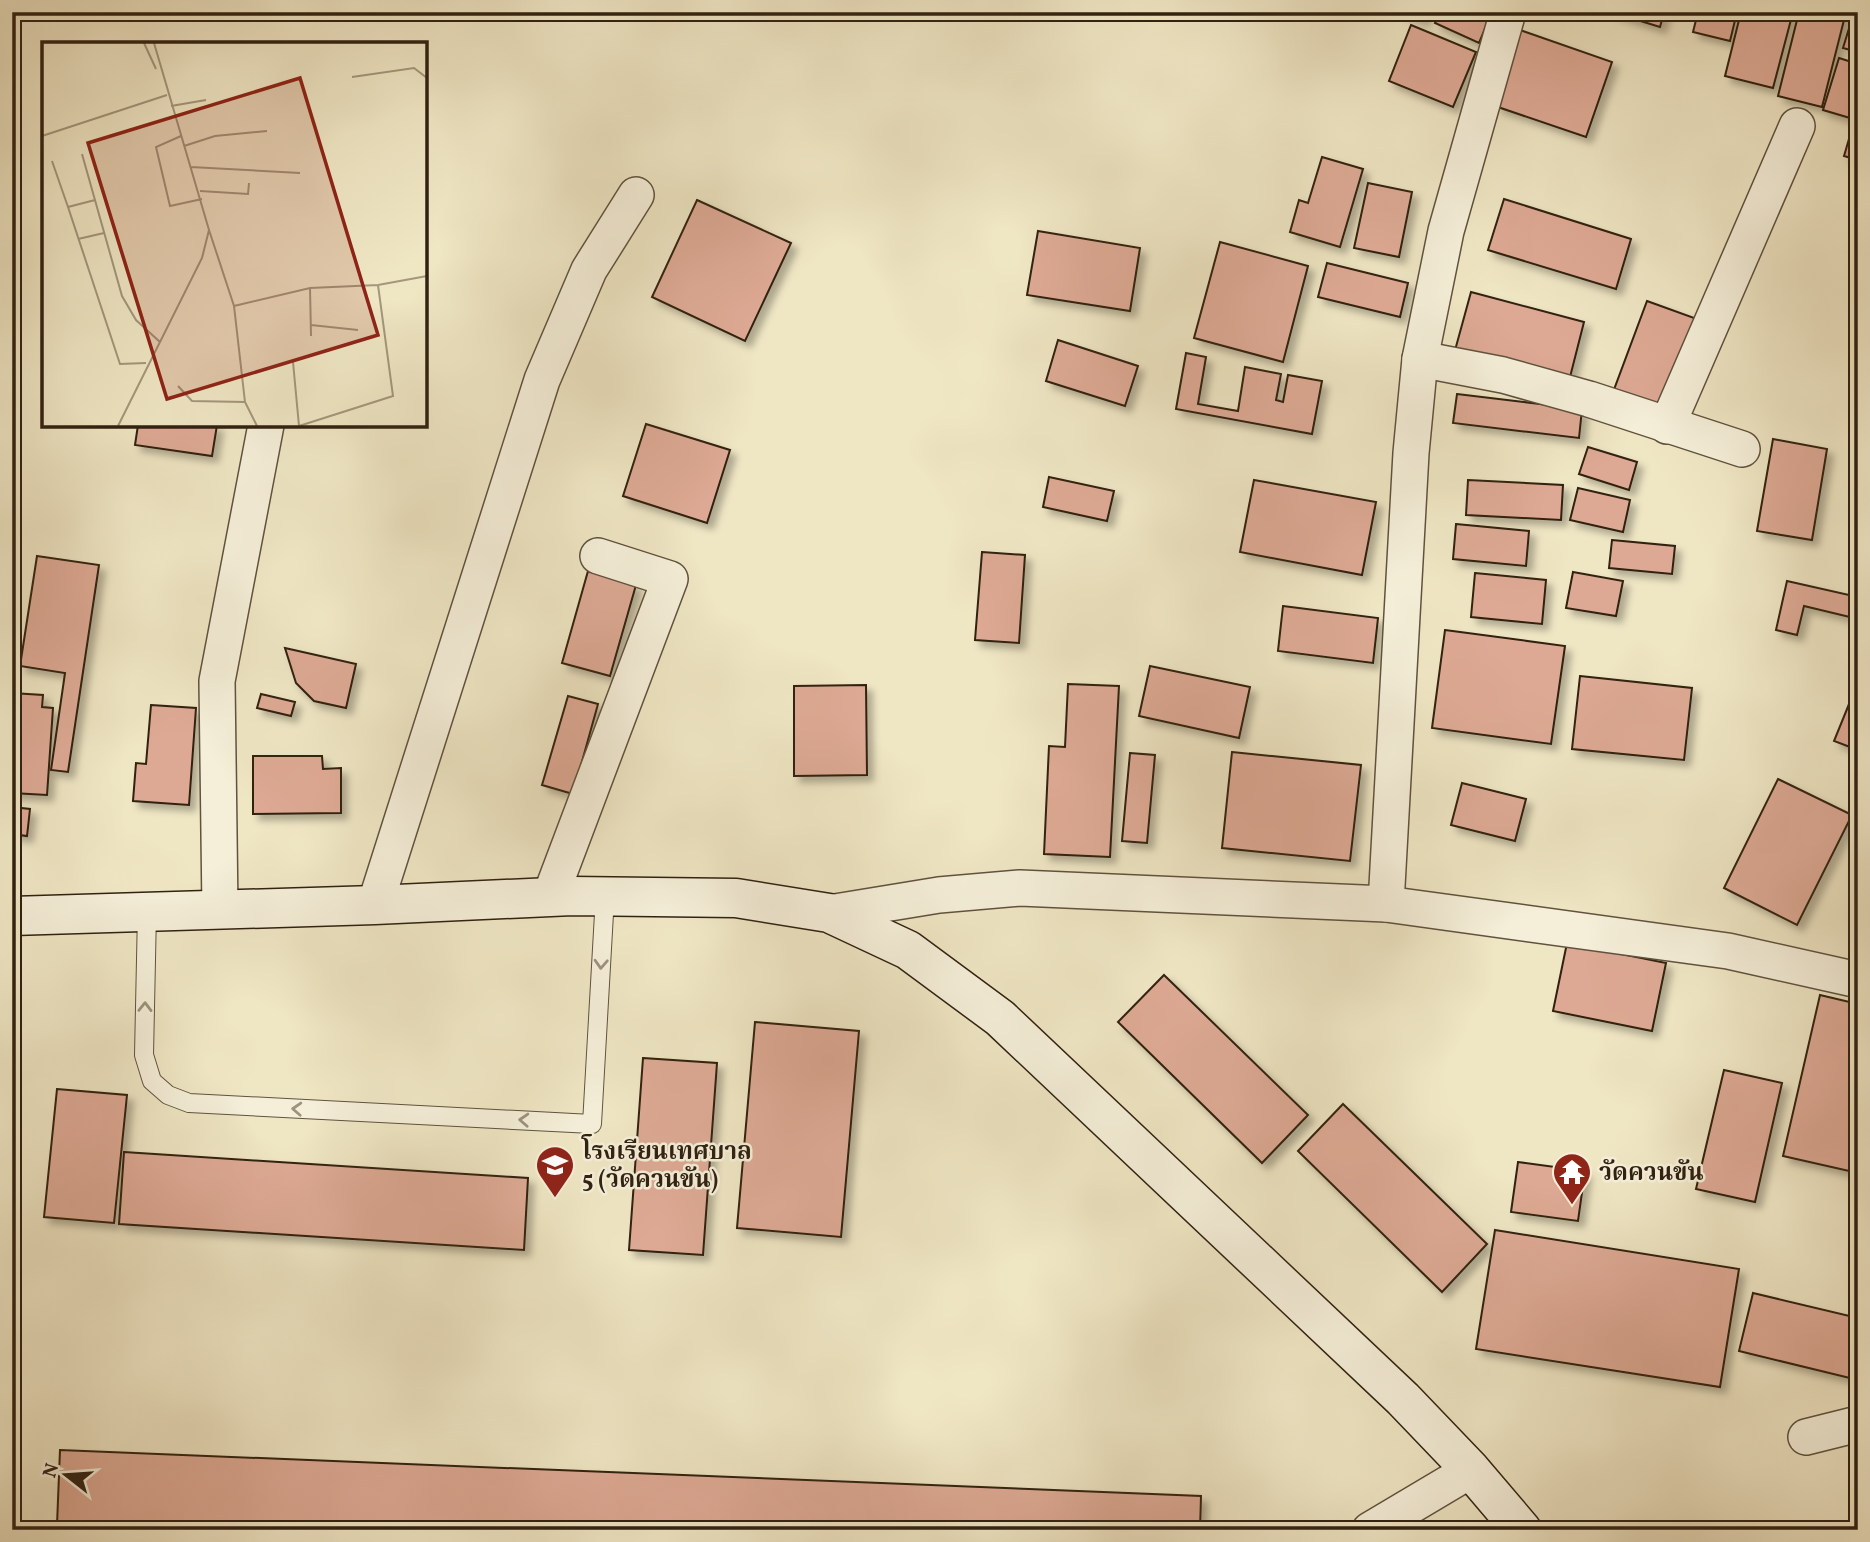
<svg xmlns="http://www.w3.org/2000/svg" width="1870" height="1542" font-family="Vollkorn,'Noto Serif Thai',serif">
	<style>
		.building { fill: #dda994; stroke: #302111; stroke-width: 2; filter: url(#shadow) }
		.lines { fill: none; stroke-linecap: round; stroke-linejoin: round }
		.service-casing { stroke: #60523e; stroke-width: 20 }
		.minor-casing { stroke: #60523e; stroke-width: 38 }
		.secondary-casing { stroke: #302111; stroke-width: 41 }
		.service { stroke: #f5efd9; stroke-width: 18 }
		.minor { stroke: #f5efd9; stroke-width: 35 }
		.secondary { stroke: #f5efd9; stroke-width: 38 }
		.oneway { stroke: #9c927f }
		.labels { text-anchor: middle; stroke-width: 5; stroke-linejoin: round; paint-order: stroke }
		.poi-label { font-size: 24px; font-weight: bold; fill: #302111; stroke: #f5efd9; text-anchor: start }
		.inset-road { fill: none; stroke: #a3977c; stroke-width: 2 }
		.view { fill: #8f2418; fill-opacity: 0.15; stroke: #8f2418; stroke-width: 3.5 }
		.inset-edge { fill: none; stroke: #302111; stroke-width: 3.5 }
	</style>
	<defs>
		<filter id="shadow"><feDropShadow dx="6" dy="6" stdDeviation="3.5" flood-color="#0004"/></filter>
	</defs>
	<rect width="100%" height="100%" fill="#efe6c4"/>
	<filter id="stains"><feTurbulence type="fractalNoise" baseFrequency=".00286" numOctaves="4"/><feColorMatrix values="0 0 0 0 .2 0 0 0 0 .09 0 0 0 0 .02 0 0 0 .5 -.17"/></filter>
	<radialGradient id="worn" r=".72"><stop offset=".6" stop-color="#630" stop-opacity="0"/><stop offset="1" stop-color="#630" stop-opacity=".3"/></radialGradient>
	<g class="building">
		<polygon points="1400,12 1426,12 1423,20"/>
		<polygon points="1440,12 1492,12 1479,43 1435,23"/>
		<polygon points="1611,12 1664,12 1660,27"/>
		<polygon points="1698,12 1737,12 1730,41 1693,32"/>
		<polygon points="1741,12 1793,12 1773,88 1725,76"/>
		<polygon points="1799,12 1846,12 1822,107 1778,96"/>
		<polygon points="1854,12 1858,12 1858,52 1843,48"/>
		<polygon points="1411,25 1476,52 1453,107 1389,81"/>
		<polygon points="1520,30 1612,62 1586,137 1495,106"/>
		<polygon points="1839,58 1858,64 1858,93 1850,118 1823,110"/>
		<polygon points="1858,108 1858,160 1844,156"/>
		<polygon points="1322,157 1363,169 1340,247 1290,232 1299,200 1308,203"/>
		<polygon points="1368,183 1412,192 1399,257 1354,248"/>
		<polygon points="1504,199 1631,239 1616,289 1488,250"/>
		<polygon points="697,200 791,243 745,341 652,297"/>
		<polygon points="1038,231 1140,248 1130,311 1027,295"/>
		<polygon points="1220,242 1308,266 1283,362 1194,338"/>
		<polygon points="1327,263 1408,283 1400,317 1318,297"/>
		<polygon points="1471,292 1584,322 1568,385 1454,354"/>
		<polygon points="1647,301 1697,319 1662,413 1612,395"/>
		<polygon points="1058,340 1138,366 1125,406 1046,381"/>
		<polygon points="1186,353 1206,357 1198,404 1238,411 1245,367 1281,374 1276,400 1283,402 1288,375 1322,381 1312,434 1176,409"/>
		<polygon points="1457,394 1582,409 1579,438 1453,423"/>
		<polygon points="646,424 730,450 707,523 623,496"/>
		<polygon points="138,425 217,425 212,456 135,445"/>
		<polygon points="1773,439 1827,449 1812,540 1757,531"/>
		<polygon points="1588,447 1637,462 1629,490 1579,474"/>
		<polygon points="1049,477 1114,491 1107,521 1043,507"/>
		<polygon points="1254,480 1376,502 1362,575 1240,552"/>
		<polygon points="1468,480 1563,485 1561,520 1466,515"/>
		<polygon points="1578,488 1630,500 1623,532 1570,520"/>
		<polygon points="1456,524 1529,531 1526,566 1453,559"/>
		<polygon points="1612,540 1675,546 1672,574 1609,568"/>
		<polygon points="982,552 1025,555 1019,643 975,640"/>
		<polygon points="37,556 99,565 68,772 51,770 65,673 20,666"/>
		<polygon points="588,571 636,585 610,676 562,663"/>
		<polygon points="1573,572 1623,581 1616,616 1566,608"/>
		<polygon points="1475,573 1546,580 1542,624 1471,617"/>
		<polygon points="1787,581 1858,597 1858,619 1804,606 1797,635 1776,630"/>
		<polygon points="1283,606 1378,618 1373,663 1278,651"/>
		<polygon points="1445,630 1565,646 1551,744 1432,728"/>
		<polygon points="285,648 356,664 346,708 314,701 296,683"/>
		<polygon points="1150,666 1250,687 1239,738 1139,716"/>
		<polygon points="1580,676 1692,688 1684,760 1572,749"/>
		<polygon points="1858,682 1858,750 1834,741"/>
		<polygon points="1068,684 1119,686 1110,857 1044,854 1049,746 1065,747"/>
		<polygon points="866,685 867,775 794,776 794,686"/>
		<polygon points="12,693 43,695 42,707 53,708 47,795 12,793"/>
		<polygon points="261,694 295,702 291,716 257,708"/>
		<polygon points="568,696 598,704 573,794 542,785"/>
		<polygon points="151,705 196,708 189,805 133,801 136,763 146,764"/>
		<polygon points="1232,752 1361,765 1350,861 1222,848"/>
		<polygon points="1130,753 1155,755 1147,843 1122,841"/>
		<polygon points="253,756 322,756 323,769 341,768 341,813 253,814"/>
		<polygon points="1778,779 1852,815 1797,925 1724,888"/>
		<polygon points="1462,783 1526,799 1515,841 1451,825"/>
		<polygon points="12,807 30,809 27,836 12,834"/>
		<polygon points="1567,943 1666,963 1652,1031 1553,1011"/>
		<polygon points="1164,975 1308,1115 1262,1163 1118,1022"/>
		<polygon points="1820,995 1858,1004 1858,1173 1783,1156"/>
		<polygon points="755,1022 859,1031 841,1237 737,1228"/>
		<polygon points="643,1058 717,1063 703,1255 629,1250"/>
		<polygon points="1724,1070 1782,1083 1755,1202 1696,1189"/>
		<polygon points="57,1089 127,1095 114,1223 44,1217"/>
		<polygon points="1343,1104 1487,1244 1442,1292 1298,1151"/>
		<polygon points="124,1152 528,1178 524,1250 119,1224"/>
		<polygon points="1518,1162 1585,1171 1578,1221 1511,1212"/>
		<polygon points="1495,1230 1739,1269 1720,1387 1476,1349"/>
		<polygon points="1753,1293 1858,1318 1858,1380 1739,1351"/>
		<polygon points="60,1450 1201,1496 1200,1530 180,1530 57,1525"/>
	</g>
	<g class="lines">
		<defs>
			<polyline id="service" points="147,912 144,1055 152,1081 168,1095 189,1103 592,1124 605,896"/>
			<g id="minor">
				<polyline points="1420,359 1503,375 1589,399 1742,449"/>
				<polyline points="1667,426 1797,126"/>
				<polyline points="550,897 670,579 598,556"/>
				<polyline points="1386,904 1411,453 1420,359 1446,231 1508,12"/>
				<polyline points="375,905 542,380 589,270 636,195"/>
				<polyline points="220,910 217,681 266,425"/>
				<polyline points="829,913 939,895 1020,888 1386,904 1728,951 1858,980"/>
				<polyline points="1806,1437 1858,1424"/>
				<polyline points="1370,1530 1471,1470"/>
			</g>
			<polyline id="secondary" points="12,916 375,905 572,896 736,898 829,913 908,950 1000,1018 1403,1399 1471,1470 1522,1530"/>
		</defs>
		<use href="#service" class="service-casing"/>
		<use href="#minor" class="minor-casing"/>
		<use href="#secondary" class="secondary-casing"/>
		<use href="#service" class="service"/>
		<use href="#minor" class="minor"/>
		<use href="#secondary" class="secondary"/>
	</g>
	<defs><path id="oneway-chevron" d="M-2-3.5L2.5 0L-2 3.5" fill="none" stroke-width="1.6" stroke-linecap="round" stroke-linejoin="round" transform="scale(1.75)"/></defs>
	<g class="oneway">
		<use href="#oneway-chevron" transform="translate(601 964) rotate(93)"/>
		<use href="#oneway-chevron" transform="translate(145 1007) rotate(-89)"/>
		<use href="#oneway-chevron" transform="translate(297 1109) rotate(-177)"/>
		<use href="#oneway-chevron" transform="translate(524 1120) rotate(-177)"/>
	</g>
	<defs>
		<symbol id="school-pin" viewBox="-11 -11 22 30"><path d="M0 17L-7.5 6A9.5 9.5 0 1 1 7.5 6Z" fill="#8f2418" stroke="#f5efd9"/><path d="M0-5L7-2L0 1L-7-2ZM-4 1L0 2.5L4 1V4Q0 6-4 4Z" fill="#fff"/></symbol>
		<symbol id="temple-pin" viewBox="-11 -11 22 30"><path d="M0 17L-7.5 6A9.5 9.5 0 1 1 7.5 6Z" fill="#8f2418" stroke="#f5efd9"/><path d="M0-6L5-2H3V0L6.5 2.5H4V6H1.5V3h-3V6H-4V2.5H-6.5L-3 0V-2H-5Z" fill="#fff"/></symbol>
	</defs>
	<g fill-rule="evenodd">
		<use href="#school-pin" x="533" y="1143" width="44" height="60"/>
		<use href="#temple-pin" x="1550" y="1150" width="44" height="60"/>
	</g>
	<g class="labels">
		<g class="poi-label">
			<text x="582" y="1159">โรงเรียนเทศบาล<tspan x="582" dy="28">5 (วัดควนขัน)</tspan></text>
			<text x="1599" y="1180">วัดควนขัน</text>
		</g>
	</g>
	<g transform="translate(42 42)">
		<rect width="385" height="385" fill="#efe6c4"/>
		<path class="inset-road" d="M 102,1 L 114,27M 310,35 L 372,26 L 385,36M 129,64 L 164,58M 0,94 L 125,53M 139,94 L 114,105 L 128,164 L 160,157M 142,104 L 173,94 L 225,89M 40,112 L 80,254 L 94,278 L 118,300M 10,119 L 26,165M 149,125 L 258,131M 158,149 L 206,152 L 207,141M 53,158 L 26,165 L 78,322 L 104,321M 167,188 L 192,264 L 203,360 L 215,384M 36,197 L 62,191M 268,246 L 269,294M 192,264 L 268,246 L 336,243 L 385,234M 269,283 L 316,288M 251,320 L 257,384M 136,344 L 150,359 L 203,360M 76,384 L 160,216 L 167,188 L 112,1M 257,384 L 351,354 L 336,243"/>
		<path class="view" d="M 258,36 L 336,293 L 125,357 L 46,101 Z"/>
		<rect width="385" height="385" class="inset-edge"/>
	</g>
	<rect width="1870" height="1542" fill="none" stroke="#efe6c4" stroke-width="42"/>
	<rect x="14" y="14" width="1842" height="1514" fill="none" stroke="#302111" stroke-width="3.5"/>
	<rect x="21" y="21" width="1828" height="1500" fill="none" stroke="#302111" stroke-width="2"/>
	<g transform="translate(66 1475) rotate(287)" stroke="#f5efd9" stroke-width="5" paint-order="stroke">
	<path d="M0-5L12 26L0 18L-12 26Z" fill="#302111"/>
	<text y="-10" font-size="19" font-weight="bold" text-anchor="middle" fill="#302111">N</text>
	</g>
	<rect width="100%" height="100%" filter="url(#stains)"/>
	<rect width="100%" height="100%" fill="url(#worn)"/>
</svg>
